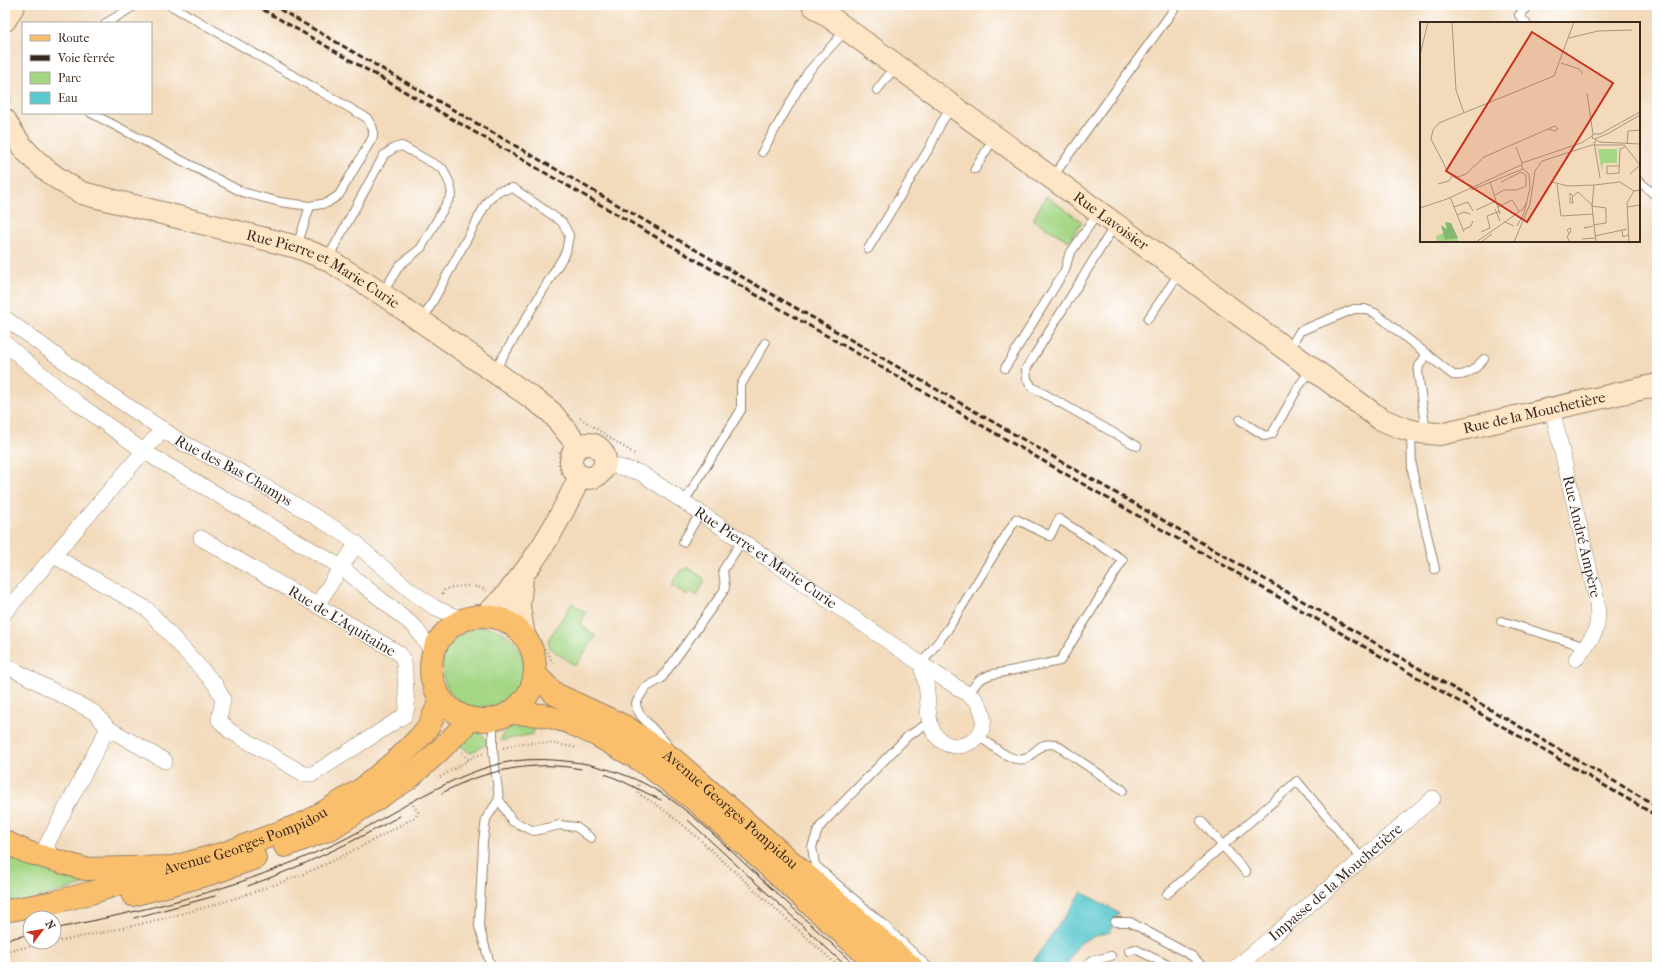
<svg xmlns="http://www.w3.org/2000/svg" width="1662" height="972" font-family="'IM FELL French Canon',serif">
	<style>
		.green { fill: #a4d684; stroke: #708051 }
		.water { fill: #5ac8cd; stroke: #4a7976 }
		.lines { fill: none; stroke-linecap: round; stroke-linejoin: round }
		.lane-casing { stroke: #96826c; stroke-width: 10 }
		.street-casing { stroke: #96826c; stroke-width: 16 }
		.secondary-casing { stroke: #96826c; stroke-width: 24 }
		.primary-casing { stroke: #96826c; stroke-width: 24 }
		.highway-casing { stroke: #96826c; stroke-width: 24 }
		.path { stroke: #96826c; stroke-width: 2.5; stroke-dasharray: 1 3; stroke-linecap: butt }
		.lane { stroke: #fff; stroke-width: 8 }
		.street { stroke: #fff; stroke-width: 15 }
		.secondary { stroke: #fde5c5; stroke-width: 22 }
		.primary { stroke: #f9bf6d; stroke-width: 22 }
		.highway { stroke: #f9bf6d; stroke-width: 22 }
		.tram { stroke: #3b2a1e; stroke-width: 1 }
		.rail { stroke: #3b2a1e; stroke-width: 3; stroke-dasharray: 6 3; stroke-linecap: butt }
		.labels { text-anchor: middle; stroke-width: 3; stroke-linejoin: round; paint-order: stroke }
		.street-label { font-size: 15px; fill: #3b2a1e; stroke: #fff }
		.inset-road { fill: none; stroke: #a9947c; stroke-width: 1 }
		.view { fill: #c8321e; fill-opacity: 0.15; stroke: #c8321e; stroke-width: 2 }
		.inset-edge { fill: none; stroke: #3b2a1e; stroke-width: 2 }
	</style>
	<rect width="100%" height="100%" fill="#fff"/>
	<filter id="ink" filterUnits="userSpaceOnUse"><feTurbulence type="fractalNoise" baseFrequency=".025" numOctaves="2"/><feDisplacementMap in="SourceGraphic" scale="8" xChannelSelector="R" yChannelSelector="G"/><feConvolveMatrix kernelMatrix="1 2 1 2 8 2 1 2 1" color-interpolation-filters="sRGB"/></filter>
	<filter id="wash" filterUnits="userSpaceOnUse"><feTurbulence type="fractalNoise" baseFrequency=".012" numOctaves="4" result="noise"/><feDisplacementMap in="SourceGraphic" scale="16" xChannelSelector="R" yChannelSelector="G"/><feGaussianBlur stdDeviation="0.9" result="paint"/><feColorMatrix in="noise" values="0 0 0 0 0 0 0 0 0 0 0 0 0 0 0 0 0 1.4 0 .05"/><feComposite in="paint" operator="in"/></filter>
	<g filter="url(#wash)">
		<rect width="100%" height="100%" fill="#f2dabb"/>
		<g class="green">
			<polygon points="1046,196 1082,222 1069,241 1033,220"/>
			<polygon points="688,568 703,578 704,582 697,596 690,592 687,595 671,585 679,572"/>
			<polygon points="572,603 586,613 580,624 596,636 575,666 550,648 548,640"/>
			<circle cx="483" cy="668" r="41"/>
			<path d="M 536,721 L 533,734 L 500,741 C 507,721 517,723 536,721 Z"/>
			<path d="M 475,732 C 481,733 486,737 487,744 L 470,753 L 457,743 L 469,733 Z"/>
			<polygon points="5,850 76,875 82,880 84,885 5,907"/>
		</g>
		<path class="water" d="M 1082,892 L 1119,913 L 1110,932 C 1082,940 1079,939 1066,967 L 1029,967 Z"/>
	</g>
	<g filter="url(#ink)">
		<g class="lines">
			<defs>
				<g id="lane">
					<polyline points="106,23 136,5"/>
					<polyline points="1526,23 1519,15 1529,5"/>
					<polyline points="877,90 896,66"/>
					<polyline points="91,113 242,192 280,202 310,206 327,203 339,195 373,137 373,129 367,118 170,5"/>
					<polyline points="762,152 808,72 846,30"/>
					<polyline points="975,169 994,138"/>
					<polyline points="1057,171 1177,5"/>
					<polyline points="1639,181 1657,197"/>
					<polyline points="1115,225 1026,369 1027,379 1032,387 1137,446"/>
					<polyline points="297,246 310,206"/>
					<polyline points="868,249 930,147 941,123 952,107"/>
					<polyline points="328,258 384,155 394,148 402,146 443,169 450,184 452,194 421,248 399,266 382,294"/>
					<polyline points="1148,319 1180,272"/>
					<polyline points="422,321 487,202 498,191 513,188 562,222 569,235 566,252 495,370"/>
					<path d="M 1288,351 L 1300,331 L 1354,309 L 1365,309 L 1375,313 L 1453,375 C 1467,377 1476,368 1484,359"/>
					<polyline points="1005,368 1065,270 1069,255 1098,213"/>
					<polyline points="1240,420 1265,436 1272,434 1299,386 1311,370"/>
					<polyline points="1411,432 1412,470 1435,569"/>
					<polyline points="1426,433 1418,372 1419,366 1427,354"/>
					<polyline points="684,502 741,410 741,385 765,343"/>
					<polyline points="683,542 700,513"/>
					<polyline points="1501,621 1577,644 1582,651"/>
					<polyline points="921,664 948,629 1016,519 1050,536 1059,519 1123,560 1060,661 989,675 979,680 968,694"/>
					<polyline points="493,719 493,751 499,799 512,821 534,831 560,825 576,827 591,838"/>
					<path d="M 978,735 C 991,744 1017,770 1031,755 C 1041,746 1041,744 1055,744 L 1123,790"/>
					<polyline points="666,743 641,716 637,709 636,703 645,688 661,679 723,592 725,588 723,570 742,541"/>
					<polyline points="1201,821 1246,872"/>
					<polyline points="1167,894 1297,781 1362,859"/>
					<polyline points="1115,922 1130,922 1192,956 1203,967"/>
					<polyline points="1129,951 1135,949 1172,967"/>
					<polyline points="491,967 479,926 483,842 486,819 499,799"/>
					<polyline points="928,967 886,927 815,865 812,847 818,830 823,823 908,736 930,722"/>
					<polyline points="1087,967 1091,961 1111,956"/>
				</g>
				<g id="street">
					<path id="s1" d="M 5,318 L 102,389 L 183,443 L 246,475 L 344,534 L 411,591 L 434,607 L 463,620"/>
					<path d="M 5,343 C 29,364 53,385 79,404 C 100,420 122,435 143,451 L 341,567 L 415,627 L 433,653"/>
					<path id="s2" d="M 1552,409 L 1597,601 C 1600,632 1594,636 1576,659"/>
					<path id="s3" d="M 605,463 L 641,473 L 742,541 L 921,664 L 975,699 C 1003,734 954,764 934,733 C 926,720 929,700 926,685 C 925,678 922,671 921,664"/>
					<polyline points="54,556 147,609 215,684 223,699 219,720 230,731 304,774 313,774 404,716 407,708 404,661 399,653 201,538"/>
					<polyline points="317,605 357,543"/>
					<polyline points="5,612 162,430"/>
					<polyline points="5,665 95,713 108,728 46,846 53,859"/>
					<polyline points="108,728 165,761"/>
					<path id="s4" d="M 1237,967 L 1433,798"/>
				</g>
				<g id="secondary">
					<path id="s5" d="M 813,5 L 1180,271 L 1379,418 C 1402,429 1414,433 1440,434 L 1657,385"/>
					<polyline points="5,20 14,5"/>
					<path id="s6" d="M 5,120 C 21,153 50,176 82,193 L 297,247 L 327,259 L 382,294 L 532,398 L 551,412 L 579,447"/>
					<circle cx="588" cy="461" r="17"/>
					<polyline points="522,577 519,607 524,636"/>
					<path d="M 485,616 C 527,578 556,528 580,476"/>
				</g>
				<g id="primary">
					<circle cx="483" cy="668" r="52"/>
					<path id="s7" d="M 535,674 L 555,694 L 626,727 L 672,758 L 912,967"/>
					<polyline points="510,713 543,715 568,722 598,736 640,760 695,800 880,967"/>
					<polyline points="285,846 330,829 408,779 439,751 471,719"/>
					<polyline points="133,895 216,872 255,858"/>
					<path id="s8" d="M 5,911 L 55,902 L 90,893 L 173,867 L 228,852 L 307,822 L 362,789 L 400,757 L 420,737 L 429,726 L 441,699"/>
				</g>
				<polyline id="highway" points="5,842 27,852 85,869 173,867"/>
			</defs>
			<use href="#lane" class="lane-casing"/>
			<use href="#street" class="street-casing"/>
			<use href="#secondary" class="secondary-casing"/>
			<use href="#primary" class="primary-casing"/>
			<use href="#highway" class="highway-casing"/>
			<g class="path">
				<polyline points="5,59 11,103"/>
				<polyline points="580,418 636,455"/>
				<polyline points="560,452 559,465 561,473"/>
				<path d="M 442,594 L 445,589 C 459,586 473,584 487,590"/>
				<polyline points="540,642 550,657 553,666"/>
				<path d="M 503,748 C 530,740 550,742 577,748"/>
				<polyline points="462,753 469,760"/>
				<polyline points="440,777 475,756 483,754"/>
				<polyline points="640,781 637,790 639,794 659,806 688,829 839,967"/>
				<path d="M 5,951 C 102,934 199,914 290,879 C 334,863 374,839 416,817 L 418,812 L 409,799"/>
			</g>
			<use href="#lane" class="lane"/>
			<use href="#street" class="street"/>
			<use href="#secondary" class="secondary"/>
			<use href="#primary" class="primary"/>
			<use href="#highway" class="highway"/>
			<g class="tram">
				<polyline points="605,774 622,781 661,800"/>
				<path d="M 442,793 C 483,770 535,760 581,769"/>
				<polyline points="688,820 847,967"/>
				<path d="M 248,886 C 301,867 351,843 400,816"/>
				<polyline points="134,918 215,896"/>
				<path d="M 54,929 C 130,913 206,897 278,868 C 298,860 318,852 337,843 C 392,816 454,770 514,761 C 538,758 563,760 587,764 C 609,769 631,776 651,787 C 687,807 716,837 746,865 C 783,899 820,933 857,967"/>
				<polyline points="5,940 30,934"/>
			</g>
			<g class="rail">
				<polyline points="255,5 1657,816"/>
				<polyline points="272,5 1657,806"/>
			</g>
		</g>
	</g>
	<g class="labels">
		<g class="street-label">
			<text dy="5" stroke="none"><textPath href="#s5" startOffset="368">Rue Lavoisier</textPath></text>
			<text dy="5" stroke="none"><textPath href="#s6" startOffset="362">Rue Pierre et Marie Curie</textPath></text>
			<text dy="5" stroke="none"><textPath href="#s5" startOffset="861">Rue de la Mouchetière</textPath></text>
			<text dy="5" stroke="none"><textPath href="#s1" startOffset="275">Rue des Bas Champs</textPath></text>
			<text dy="5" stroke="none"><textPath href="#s2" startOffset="131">Rue André Ampère</textPath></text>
			<text dy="5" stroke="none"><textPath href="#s3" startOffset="188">Rue Pierre et Marie Curie</textPath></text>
			<text transform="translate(342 621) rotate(31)" y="5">Rue de L'Aquitaine</text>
			<text dy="5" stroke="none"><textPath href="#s7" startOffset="240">Avenue Georges Pompidou</textPath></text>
			<text dy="5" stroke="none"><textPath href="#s8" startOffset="251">Avenue Georges Pompidou</textPath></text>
			<text dy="5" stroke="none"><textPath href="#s4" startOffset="130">Impasse de la Mouchetière</textPath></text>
		</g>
	</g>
	<g transform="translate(1420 22)">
		<rect width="220" height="220" fill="#f2dabb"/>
		<path d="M 178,127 L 197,127 L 197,141 L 183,141 L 182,150 ZM 24,211 L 25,218 L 37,216 L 39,220 L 17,220 L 16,214 Z" fill="#a4d684"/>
		<path d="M 25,200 L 31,201 L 38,216 L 25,218 L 21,203 L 27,207 Z" fill="#83b772"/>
		<path class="inset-road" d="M 32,0 L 36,68 L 44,91M 149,16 L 178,9 L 212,8M 0,33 L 8,0M 141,41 L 159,47 L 163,52M 167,71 L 173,112M 220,90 L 180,112 L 173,112 L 172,116 L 175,117 L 189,111 L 220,93M 129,107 L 135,109 L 138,107 L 135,104 L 64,135 L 46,152 L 38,155 L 28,150 L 11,117 L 13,108 L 19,101 L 134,54 L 154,0M 174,120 L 180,156M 175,121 L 176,117 L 179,120 L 220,122M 207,122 L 208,109 L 220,108M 205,124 L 220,143M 96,125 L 102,141M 199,144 L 187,144 L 187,152 L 199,151 L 199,150 L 200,127 L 205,125M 210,152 L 220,143M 70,160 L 80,192M 132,160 L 148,164 L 174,163M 18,162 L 29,159 L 32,154M 137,162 L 141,194 L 173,192M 174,163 L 172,184 L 176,220M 174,163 L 200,160 L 214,169M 51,168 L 103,147M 75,173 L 84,168 L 97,168 L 106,164 L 106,153 L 101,150 L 81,160M 150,174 L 150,171 L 153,174 L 158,170 L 172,183M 30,175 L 44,210M 150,175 L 150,181 L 153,181 L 152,174M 172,184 L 186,186 L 186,201 L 173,203M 34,185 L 48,180 L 53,189M 78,185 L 92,178 L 99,189M 207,185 L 220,183M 0,186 L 27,177 L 101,143M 75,187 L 80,199M 56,188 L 76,179M 37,193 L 44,190 L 50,192M 85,200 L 103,187 L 107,180M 97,204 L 104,191 L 110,166 L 109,152 L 102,146 L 102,141 L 161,121 L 172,114M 167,205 L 164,206 L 173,204M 43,208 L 51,204 L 53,199M 202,208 L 203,215 L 208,213M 61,210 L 70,206 L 67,194 L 80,189M 149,211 L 147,208 L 150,206 L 151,209 L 147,215 L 150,220M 175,214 L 207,207M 162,217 L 175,216M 56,220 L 85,200 L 94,204M 61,220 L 72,212M 94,220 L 110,182 L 115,149 L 122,139 L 172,123 L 205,123M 209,220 L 207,181 L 214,169 L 220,168"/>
		<path class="view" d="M 112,10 L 193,61 L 107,200 L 26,149 Z"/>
		<rect width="220" height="220" class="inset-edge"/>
	</g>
	<rect width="1662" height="972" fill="none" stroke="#fff" stroke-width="20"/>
	<rect x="22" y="22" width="130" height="92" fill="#ffffff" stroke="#b1aaa5"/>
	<rect x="30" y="35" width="20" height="6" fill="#f9bf6d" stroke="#b1aaa5"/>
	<text x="58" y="42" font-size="12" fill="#3b2a1e">Route</text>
	<rect x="30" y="55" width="20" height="6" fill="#3b2a1e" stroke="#b1aaa5"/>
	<text x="58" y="62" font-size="12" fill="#3b2a1e">Voie ferrée</text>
	<rect x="30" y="72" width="20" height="12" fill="#a4d684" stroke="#b1aaa5"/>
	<text x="58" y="82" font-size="12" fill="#3b2a1e">Parc</text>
	<rect x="30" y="92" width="20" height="12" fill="#5ac8cd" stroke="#b1aaa5"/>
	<text x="58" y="102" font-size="12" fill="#3b2a1e">Eau</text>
	<g transform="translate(42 930) rotate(58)"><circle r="19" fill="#ffffff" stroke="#b1aaa5"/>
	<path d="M0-3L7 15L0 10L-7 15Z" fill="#c8321e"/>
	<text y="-6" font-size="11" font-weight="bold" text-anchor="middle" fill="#3b2a1e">N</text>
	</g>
</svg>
